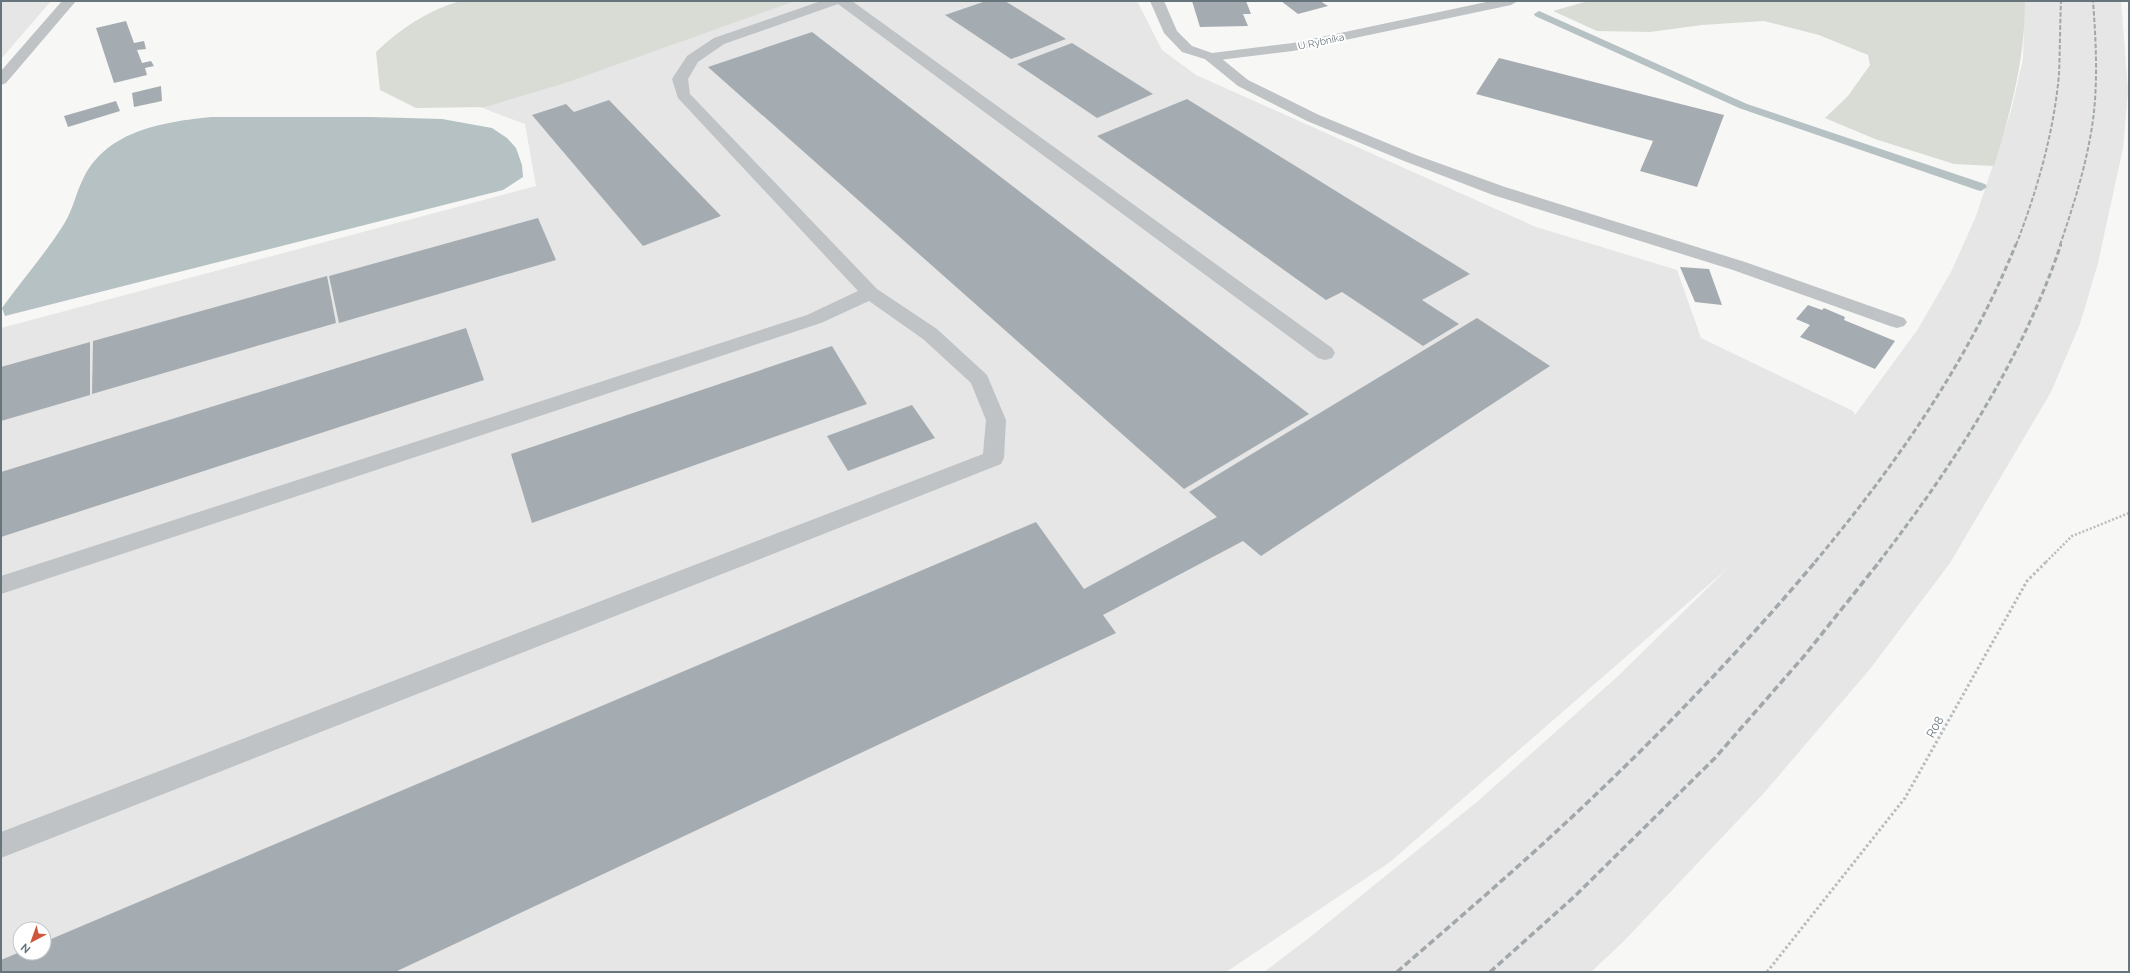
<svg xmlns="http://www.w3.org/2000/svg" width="2130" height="973" font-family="Raleway,sans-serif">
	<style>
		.built { fill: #e5e6e5; fill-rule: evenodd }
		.green { fill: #d8dcd5 }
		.water { fill: #b6c1c4 }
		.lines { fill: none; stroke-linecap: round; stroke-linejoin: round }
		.stream { fill: #b6c1c4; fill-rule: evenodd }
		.building { fill: #a5acb1 }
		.path-far1 { stroke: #b9bcbe; stroke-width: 2.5; stroke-dasharray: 2 2; stroke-linecap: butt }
		.path { stroke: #b9bcbe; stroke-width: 3; stroke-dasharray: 2.5 2.5; stroke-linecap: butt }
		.lane { fill: #bfc3c6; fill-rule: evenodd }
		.street { fill: #bfc3c6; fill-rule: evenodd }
		.rail-far2 { stroke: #a1a7ab; stroke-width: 2; stroke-dasharray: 4.5 2; stroke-linecap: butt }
		.rail-far1 { stroke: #a1a7ab; stroke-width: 3; stroke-dasharray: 5.5 3; stroke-linecap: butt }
		.rail { stroke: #a1a7ab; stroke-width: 3.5; stroke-dasharray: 7 3.5; stroke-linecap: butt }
		.labels { text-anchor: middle; stroke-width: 4; stroke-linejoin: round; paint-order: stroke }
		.far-street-label { font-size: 10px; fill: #66747c; stroke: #fff }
		.street-label { font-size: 12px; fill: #66747c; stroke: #fff }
	</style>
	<rect width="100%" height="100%" fill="#f7f7f5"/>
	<g class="built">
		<polygon points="1,1 51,1 1,59"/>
		<path d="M 751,1 L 1137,1 L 1162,50 L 1196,75 L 1536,227 L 1677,270 L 1701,338 L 1853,411 L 1855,415 L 1918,329 L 1952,270 L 1976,216 L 2011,111 L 2023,59 L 2025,1 L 2121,1 L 2128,90 L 2123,148 L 2098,263 L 2080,324 L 2051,392 L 1950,563 L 1870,669 L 1763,794 L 1623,942 L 1591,972 L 1264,972 L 1309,938 L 1478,801 L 1617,677 L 1729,567 L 1390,862 L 1226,972 L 1,972 L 1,328 L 536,186 L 525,124 L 453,97 ZM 20,929 L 44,929 L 44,953 L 20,953 Z"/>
	</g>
	<g class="green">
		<path d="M 460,1 L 795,1 L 565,83 L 485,107 L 416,108 L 380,90 L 376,52 C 401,28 427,11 460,1 Z"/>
		<path d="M 1588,1 L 2025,1 C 2025,60 2011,111 1994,166 L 1954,164 L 1875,139 L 1825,118 L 1848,96 L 1870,65 L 1868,55 L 1819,35 L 1764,21 L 1702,25 L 1650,32 L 1597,31 L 1553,11 Z"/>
	</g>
	<path class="water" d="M 211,117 L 371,117 L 442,119 L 492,128 L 507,138 L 516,148 L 522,165 L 523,177 L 503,190 L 5,316 L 2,308 C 22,280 46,253 64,224 C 73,210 76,192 84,177 C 108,130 164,122 211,117 Z"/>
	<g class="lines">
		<polygon class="stream" points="1539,11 1747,104 1985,184 1987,187 1981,191 1977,190 1739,108 1535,16 1534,14"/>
	</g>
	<g class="building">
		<polygon points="986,1 1005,1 1066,39 1011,59 945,15"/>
		<polygon points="1192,1 1246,1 1251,14 1243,14 1248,26 1200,27"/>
		<polygon points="1281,1 1320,1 1328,6 1298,14"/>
		<polygon points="126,21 134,43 144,41 146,49 137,50 142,63 151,61 154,66 145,68 147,75 114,83 96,28"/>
		<polygon points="812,32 1309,414 1184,489 708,67"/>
		<polygon points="1072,43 1153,94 1097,118 1017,64"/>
		<polygon points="1499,58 1724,115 1697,187 1640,171 1653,141 1476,94"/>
		<polygon points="161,86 162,101 134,107 132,93"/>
		<polygon points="1187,99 1470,274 1422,300 1459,324 1423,346 1342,292 1326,300 1097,136"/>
		<polygon points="609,100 721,216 643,246 532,115 566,104 574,112"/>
		<polygon points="116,101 120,111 68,127 64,116"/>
		<polygon points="538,218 556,260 339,323 329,276"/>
		<polygon points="1680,267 1709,269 1722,305 1695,302"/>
		<polygon points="327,276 336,323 92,394 93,341"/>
		<polygon points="1808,305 1822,310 1824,308 1845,317 1844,320 1895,341 1875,369 1800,337 1810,325 1796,319"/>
		<polygon points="1477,318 1550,366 1261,556 1243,541 1103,615 1116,633 395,972 1,972 1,960 20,952 44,953 44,942 1036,522 1084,589 1217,517 1189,492"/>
		<polygon points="466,328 484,380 1,537 1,472"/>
		<polygon points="90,342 90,395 1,421 1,367"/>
		<polygon points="832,346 867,404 532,523 511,454"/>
		<polygon points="912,405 935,438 848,471 827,436"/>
	</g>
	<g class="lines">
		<polyline class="path-far1" points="2046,562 2072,536 2129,513"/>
		<polyline class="path" points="1767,972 1905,798 2027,581 2047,561"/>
		<g class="lane">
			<polygon points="62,1 76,1 6,83 1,85 1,71"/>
			<polygon points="821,1 852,1 1332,348 1335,353 1332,358 1325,360 1318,358 838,4 724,44 698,62 688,79 690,94 877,289 937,329 987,375 1006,420 1004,458 1001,464 1,858 1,832 983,454 986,420 971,383 923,339 869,301 821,323 1,594 1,576 807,315 858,291 678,98 672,79 687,56 714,38"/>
			<polygon points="1211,53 1216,54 1248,80 1319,115 1416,155 1505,187 1745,262 1904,318 1907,322 1904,326 1897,328 1890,326 1733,270 1493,195 1404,161 1307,121 1238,86 1206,60 1204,57 1206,54"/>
		</g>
		<polygon class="street" points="1150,1 1164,1 1177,31 1192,46 1212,53 1293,43 1491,1 1518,1 1511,5 1293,51 1211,61 1182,52 1164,33"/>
		<g class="rail-far2">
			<path d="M 2016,245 C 2037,191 2054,132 2059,74 C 2060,50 2060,25 2061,1"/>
			<path d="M 2060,245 C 2074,204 2087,163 2093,120 C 2098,81 2096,41 2093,1"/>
		</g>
		<g class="rail-far1">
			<path d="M 1815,562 C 1895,466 1969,361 2016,244"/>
			<path d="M 1879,562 C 1953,466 2022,360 2061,244"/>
		</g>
		<g class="rail">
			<path d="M 1397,972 C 1451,925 1506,878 1558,830 C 1649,746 1736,656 1816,561"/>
			<polyline points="1490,972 1575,896 1715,758 1805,655 1880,561"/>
		</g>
	</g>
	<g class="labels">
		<g class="far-street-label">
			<text transform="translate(1321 41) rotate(-12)" y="4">U Rybníka</text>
		</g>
		<g class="street-label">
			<text transform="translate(1935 727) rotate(-60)" y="4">R08</text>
		</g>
	</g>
	<rect width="2130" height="973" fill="none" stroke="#66747c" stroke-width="4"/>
	<g transform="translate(32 941) rotate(221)"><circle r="19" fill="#ffffff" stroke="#c2c7cb"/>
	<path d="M0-3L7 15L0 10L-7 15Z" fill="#ce573e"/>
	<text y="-6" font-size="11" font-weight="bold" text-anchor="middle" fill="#66747c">N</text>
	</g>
</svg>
